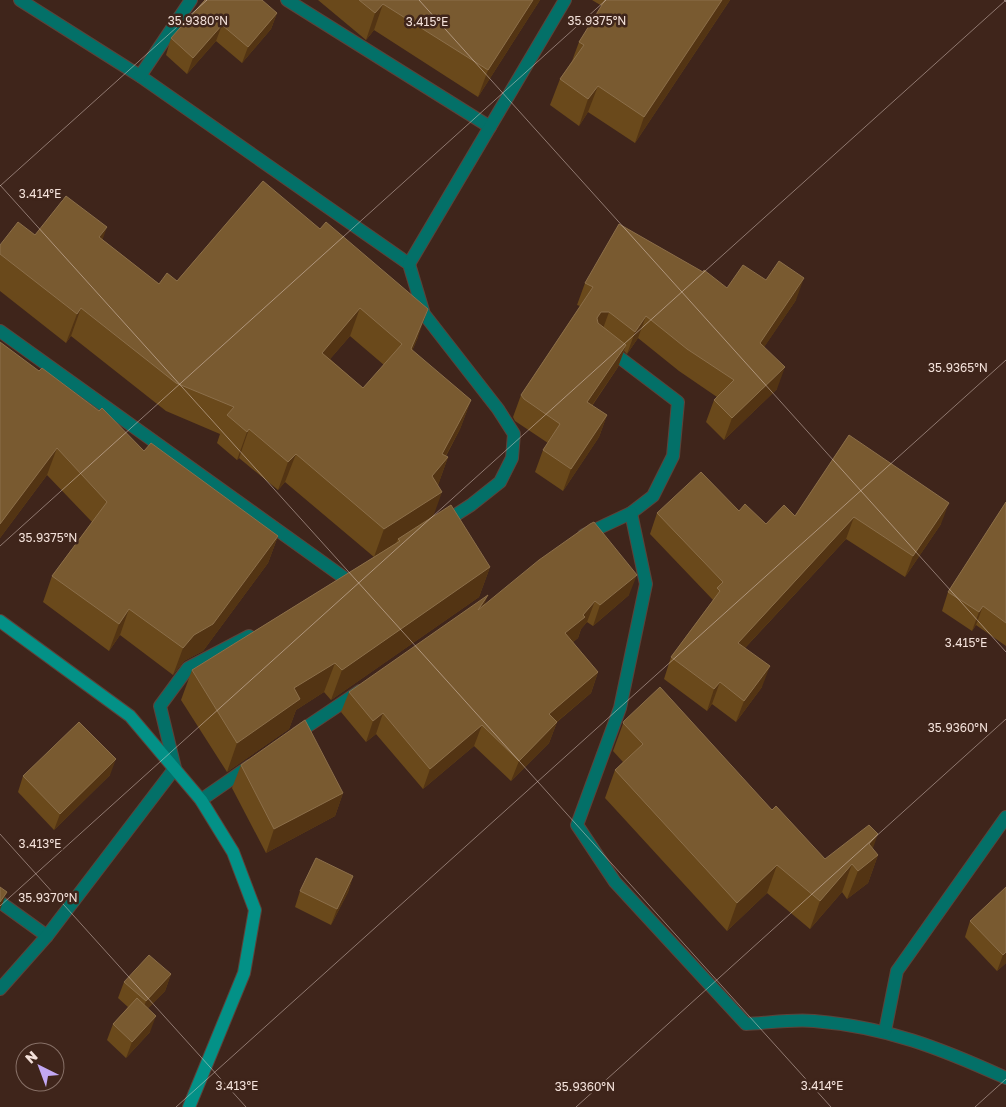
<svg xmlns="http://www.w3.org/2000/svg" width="1006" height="1107" font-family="'Golos Text',sans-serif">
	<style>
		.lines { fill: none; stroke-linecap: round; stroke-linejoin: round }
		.street-casing { stroke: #5c433a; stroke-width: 14 }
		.secondary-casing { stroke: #5c433a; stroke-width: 14 }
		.street { stroke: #037068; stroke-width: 12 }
		.secondary { stroke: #039187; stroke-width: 12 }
		.wall { fill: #6a491b; fill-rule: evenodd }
		.shaded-wall { fill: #533413 }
		.building { fill: #795a30; stroke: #8c6f4a; fill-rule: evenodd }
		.ticks { fill: none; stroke: #f3e1da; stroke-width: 1; stroke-opacity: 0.45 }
		.ticks-label { font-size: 12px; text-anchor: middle; fill: #f3e1da; stroke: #3f251b; stroke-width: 5; stroke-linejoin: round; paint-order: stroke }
	</style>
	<rect width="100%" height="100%" fill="#3f251b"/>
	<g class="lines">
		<defs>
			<g id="street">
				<polyline points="20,0 140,76 409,264 424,314 498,409 514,434 512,458 500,482 471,505 443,523"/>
				<polyline points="287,0 490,127"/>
				<polyline points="140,76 191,0"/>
				<polyline points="409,264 565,0"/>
				<polyline points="0,331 350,582"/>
				<polyline points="607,348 678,402 673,456 653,496 631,513"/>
				<path d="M 584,535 L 631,513 L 646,584 L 620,708 L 577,825 L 615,882 L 746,1024 C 768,1023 792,1019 814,1021 C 887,1027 940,1048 1006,1078"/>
				<polyline points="296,734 360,691"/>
				<polyline points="201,800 250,766"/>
				<polyline points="0,902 47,936"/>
				<polyline points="0,989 47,936 175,768 160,706 188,668 249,636"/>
				<polyline points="885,1031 897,971 1006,817"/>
			</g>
			<polyline id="secondary" points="0,621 130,716 201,800 233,852 255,910 244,973 189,1107"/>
		</defs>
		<use href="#street" class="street-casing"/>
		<use href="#secondary" class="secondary-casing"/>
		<use href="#street" class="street"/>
		<use href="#secondary" class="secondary"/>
	</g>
	<g class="wall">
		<polygon points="205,0 277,13 271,29 242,63 216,41 187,74 166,55 171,38"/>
		<polygon points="318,0 540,0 478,97 374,30 366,40"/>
		<polygon points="592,0 730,0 635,143 588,112 579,126 550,105 560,79 572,61 579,42 602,6"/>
		<path d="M 263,181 L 418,337 L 412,351 L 471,400 L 460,429 L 446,456 L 448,457 L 438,485 L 433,516 L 490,567 L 479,597 L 331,700 L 324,692 L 296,710 L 289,729 L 227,772 L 181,700 L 192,670 L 374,557 L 285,482 L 278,490 L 239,458 L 237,460 L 217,443 L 220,434 L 166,411 L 71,336 L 66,343 L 0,291 L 0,245 L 35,235 L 103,240 L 159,284 L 177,281 ZM 350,336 L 384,365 L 363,388 L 330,359 Z"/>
		<polygon points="585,283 727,288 796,300 764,347 777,389 724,440 706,422 714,400 717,397 679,371 638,338 627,354 624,351 618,367 592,406 607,415 599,437 563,491 535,472 543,450 548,443 515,421 513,417 521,395 580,306 577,305"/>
		<polygon points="0,342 144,451 278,536 268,563 203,651 184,661 173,675 120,635 109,651 43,602 52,576 92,522 47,475 0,538"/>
		<polygon points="849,435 941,524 905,577 846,539 745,648 762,687 736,722 712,704 707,711 664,679 671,657 713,600 650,534 657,513 739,511 766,524 795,516"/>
		<polygon points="1006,502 1006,646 976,625 972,631 942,611 948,592"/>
		<polygon points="629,595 593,626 587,622 581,629 578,638 573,642 598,672 591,693 557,722 549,743 511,781 474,746 423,789 376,734 366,742 341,712 349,692 484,605"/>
		<polygon points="624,721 772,810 825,859 873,849 878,855 868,883 847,899 842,892 810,929 767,893 727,931 605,798 615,770 623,762 613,751"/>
		<polygon points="241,765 343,793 335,816 266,853 232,788"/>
		<polygon points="110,775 54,830 18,792 23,776"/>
		<polygon points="353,876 348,892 331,925 295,907 300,891"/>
		<polygon points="1006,887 1006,963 997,971 965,937 970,921"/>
		<polygon points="171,974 165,991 148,1008 150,1032 126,1058 107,1040 113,1024 128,1007 118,998 124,982"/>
	</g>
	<g class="shaded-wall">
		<polygon points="533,0 540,0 478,97 488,70"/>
		<polygon points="722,0 730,0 635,143 644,117"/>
		<polygon points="383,4 374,30 366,40 375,13"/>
		<polygon points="277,13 271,29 242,63 248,47"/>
		<polygon points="222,25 216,41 187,74 193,58"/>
		<polygon points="598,86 588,112 579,126 588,99"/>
		<polygon points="107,227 97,255 99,237"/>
		<polygon points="804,278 796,300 752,365 760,343"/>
		<polygon points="81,308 71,336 66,343 77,314"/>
		<polygon points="360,308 350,336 311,381 322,353"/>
		<polygon points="428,309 418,337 400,378 411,349"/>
		<polygon points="601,312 609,312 601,334 589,340 597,318"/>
		<polygon points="646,316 638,338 627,354 635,332"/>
		<polygon points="626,345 618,367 579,424 587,402"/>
		<polygon points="785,367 777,389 724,440 732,418"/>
		<polygon points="471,400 460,429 440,466 448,457 438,485 432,476 442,454"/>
		<polygon points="607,415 599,437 563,491 571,469"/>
		<polygon points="249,429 239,458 237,460 247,432"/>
		<polygon points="57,448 47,475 0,538 0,524"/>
		<polygon points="296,454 285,482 278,490 288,462"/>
		<polygon points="442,492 432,520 398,539 396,543 374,557 384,529"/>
		<polygon points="949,503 941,524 905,577 913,556"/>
		<polygon points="854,517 846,539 730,664 738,643"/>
		<polygon points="278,536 268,563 203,651 184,661 173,675 183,648"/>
		<polygon points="490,567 479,597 331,700 342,670"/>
		<polygon points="637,575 629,595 593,626 600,605"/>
		<polygon points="488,595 480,616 478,610"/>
		<polygon points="595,601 587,622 581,629 578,638 558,654 565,633"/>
		<polygon points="983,606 976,625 972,631 979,612"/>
		<polygon points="129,609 120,635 109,651 119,624"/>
		<polygon points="335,663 324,692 296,710 289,729 227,772 237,743 294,688"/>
		<polygon points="770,666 762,687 736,722 744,701"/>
		<polygon points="598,672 591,693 541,735 549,714"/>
		<polygon points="720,682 712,704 707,711 714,689"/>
		<polygon points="383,713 376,734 366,742 373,721"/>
		<polygon points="557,722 549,743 511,781 519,761"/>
		<polygon points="482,725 474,746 423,789 430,769"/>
		<polygon points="116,759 110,775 54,830 60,814"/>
		<polygon points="343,793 335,816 266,853 274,829"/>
		<polygon points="878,834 868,862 878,855 868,883 847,899 858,871 869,844"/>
		<polygon points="852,864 842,892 810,929 820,901"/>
		<polygon points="777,865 767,893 727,931 737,903"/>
		<polygon points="353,876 348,892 331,925 337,909"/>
		<polygon points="7,892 0,910 0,902"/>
		<polygon points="1006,952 1006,963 997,971 1003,955"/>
		<polygon points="171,974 165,991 140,1017 146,1001"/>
		<polygon points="156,1016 150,1032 126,1058 132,1042"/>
	</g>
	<g class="building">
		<polygon points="205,0 262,0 277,13 248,47 222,25 193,58 171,38"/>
		<polygon points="359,0 533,0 488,70 383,4 375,13"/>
		<polygon points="605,0 722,0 644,117 598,86 588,99 560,79 584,45 579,42"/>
		<path d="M 263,181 L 320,229 L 326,222 L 428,309 L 411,349 L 471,400 L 442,454 L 448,457 L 432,476 L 442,492 L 384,529 L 296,454 L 288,462 L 249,429 L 247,432 L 227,415 L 234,407 L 176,383 L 81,308 L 77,314 L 0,254 L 0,245 L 18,222 L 35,235 L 66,196 L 107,227 L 99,237 L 159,284 L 167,273 L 177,281 ZM 360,308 L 402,344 L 363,388 L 322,353 Z"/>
		<polygon points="619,224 703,272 704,270 727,288 743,265 766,280 779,261 804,278 760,343 785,367 732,418 714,400 734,380 687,349 646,316 635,332 609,312 601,312 597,318 598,323 626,345 587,402 607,415 571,469 543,450 560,424 524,399 521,395 593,287 585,283"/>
		<polygon points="0,342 39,371 42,368 99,411 102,408 144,451 151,443 278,536 213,624 194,635 183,648 129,609 119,624 52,576 107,502 57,448 0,524"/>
		<polygon points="849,435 949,503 913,556 854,517 738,643 770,666 744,701 720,682 714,689 671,657 720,591 717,588 723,582 657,513 701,472 739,511 745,504 766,524 784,505 795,516"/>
		<polygon points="1006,502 1006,623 983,606 979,612 948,592"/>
		<polygon points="451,505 490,567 342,670 335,663 294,688 300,699 237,743 192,670 400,541 398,539"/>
		<polygon points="594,522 637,575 600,605 595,601 583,615 585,617 565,633 598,672 549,714 557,722 519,761 482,725 430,769 383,713 373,721 349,692 488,595 478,610 539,560 590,524"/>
		<polygon points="660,687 772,810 776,806 825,859 869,825 878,834 869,844 878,855 858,871 852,864 820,901 777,865 737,903 615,770 643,744 623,723 624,721"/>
		<polygon points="305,720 343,793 274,829 241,765"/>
		<polygon points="79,722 116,759 60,814 23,776"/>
		<polygon points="316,858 353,876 337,909 300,891"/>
		<polygon points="0,887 7,892 0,902"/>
		<polygon points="1006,887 1006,952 1003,955 970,921"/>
		<polygon points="149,955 171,974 146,1001 124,982"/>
		<polygon points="137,998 156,1016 132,1042 113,1024"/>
	</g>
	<path class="ticks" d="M 419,0 L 1006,652M 1004,0 L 1006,2M 0,185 L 831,1107M 0,186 L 207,0M 0,546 L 606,0M 0,834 L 246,1107M 0,906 L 1006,0M 176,1107 L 1006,360M 576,1107 L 1006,719M 975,1107 L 1006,1079"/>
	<g class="ticks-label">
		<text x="198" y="25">35.9380°N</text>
		<text x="597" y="25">35.9375°N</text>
		<text x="427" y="26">3.415°E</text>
		<text x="40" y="198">3.414°E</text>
		<text x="958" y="372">35.9365°N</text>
		<text x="48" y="542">35.9375°N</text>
		<text x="966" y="647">3.415°E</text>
		<text x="958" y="732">35.9360°N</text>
		<text x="40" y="848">3.413°E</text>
		<text x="48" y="902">35.9370°N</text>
		<text x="237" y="1090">3.413°E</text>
		<text x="822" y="1090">3.414°E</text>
		<text x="585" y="1091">35.9360°N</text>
	</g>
	<g transform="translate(40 1067) rotate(318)"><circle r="24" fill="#3f251b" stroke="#877067"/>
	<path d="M0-4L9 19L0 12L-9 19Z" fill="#c2a8f3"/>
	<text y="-8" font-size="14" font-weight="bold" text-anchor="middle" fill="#f3e1da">N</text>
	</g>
</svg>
